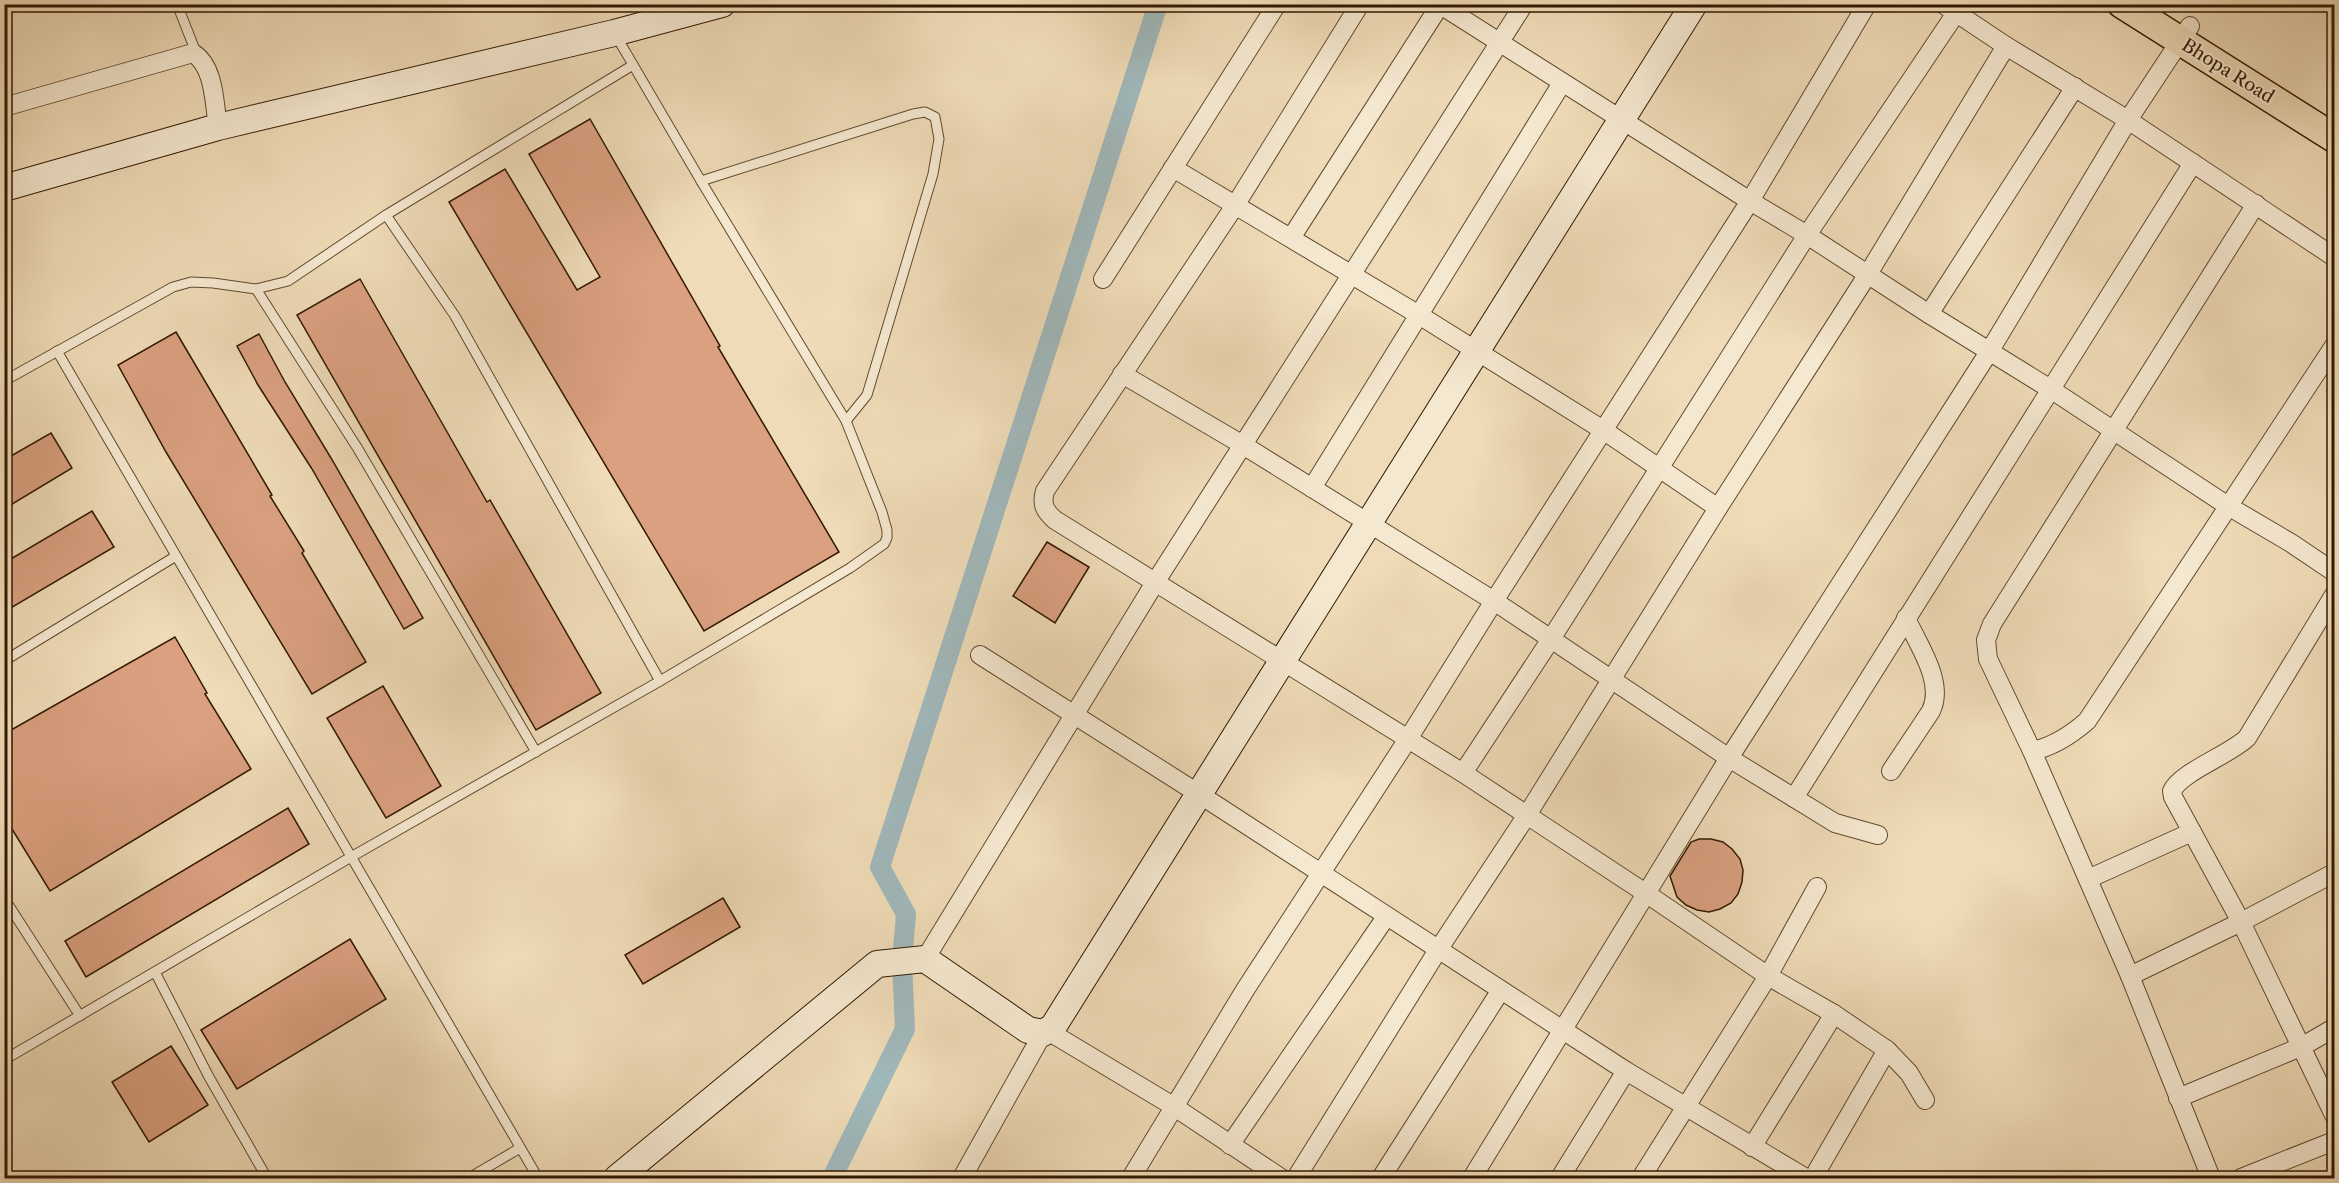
<svg xmlns="http://www.w3.org/2000/svg" width="2339" height="1183" font-family="'Libre Caslon Text',serif">
	<style>
		.lines { fill: none; stroke-linecap: round; stroke-linejoin: round }
		.canal { stroke: #a0b8bb; stroke-width: 20 }
		.building { fill: #daa080; stroke: #321901; stroke-width: 1.5 }
		.lane-casing { stroke: #614a2e; stroke-width: 11 }
		.street-casing { stroke: #614a2e; stroke-width: 20 }
		.secondary-casing { stroke: #321901; stroke-width: 28 }
		.primary-casing { stroke: #321901; stroke-width: 31 }
		.lane { stroke: #f5e8d0; stroke-width: 9 }
		.street { stroke: #f5e8d0; stroke-width: 18 }
		.secondary { stroke: #f5e8d0; stroke-width: 26 }
		.primary { stroke: #efdbb7; stroke-width: 28 }
		.labels { text-anchor: middle; stroke-width: 4.5; stroke-linejoin: round; paint-order: stroke }
		.street-label { font-size: 18px; fill: #321901; stroke: #f5e8d0 }
	</style>
	<rect width="100%" height="100%" fill="#efdbb7"/>
	<filter id="stains"><feTurbulence type="fractalNoise" baseFrequency=".00333" numOctaves="4"/><feColorMatrix values="0 0 0 0 .2 0 0 0 0 .09 0 0 0 0 .02 0 0 0 .5 -.17"/></filter>
	<radialGradient id="worn" r=".72"><stop offset=".6" stop-color="#630" stop-opacity="0"/><stop offset="1" stop-color="#630" stop-opacity=".3"/></radialGradient>
	<g class="lines">
		<polyline class="canal" points="832,1178 905,1029 902,961 906,914 880,867 1158,4"/>
	</g>
	<g class="building">
		<polygon points="590,119 720,346 718,347 839,552 704,631 449,202 505,169 577,290 600,277 529,154"/>
		<polygon points="360,279 487,502 490,500 601,693 536,730 297,315"/>
		<polygon points="176,332 272,495 270,496 304,551 302,553 366,662 312,694 166,452 118,365"/>
		<polygon points="259,334 285,382 331,458 423,618 404,629 312,469 258,385 237,346"/>
		<polygon points="51,433 72,468 4,509 4,460"/>
		<polygon points="92,511 114,547 4,612 4,563"/>
		<polygon points="1047,542 1089,567 1055,623 1013,596"/>
		<polygon points="175,637 207,693 205,694 251,769 50,891 4,816 4,734"/>
		<polygon points="383,686 441,786 386,818 327,718"/>
		<polygon points="288,808 309,844 86,977 65,941"/>
		<polygon points="1699,839 1711,839 1723,842 1732,849 1740,859 1743,870 1742,882 1738,894 1731,903 1720,909 1709,912 1697,910 1686,905 1677,897 1670,876 1691,842"/>
		<polygon points="723,898 740,927 643,984 625,955"/>
		<polygon points="350,939 386,999 237,1089 201,1030"/>
		<polygon points="171,1046 208,1105 149,1142 112,1082"/>
	</g>
	<g class="lines">
		<defs>
			<g id="lane">
				<polyline points="177,4 197,55"/>
				<polyline points="701,181 913,114 925,112 935,117 939,139 933,174 867,395 846,421"/>
				<polyline points="386,215 455,316 660,681"/>
				<polyline points="256,289 358,449 536,752"/>
				<polyline points="57,351 538,1178"/>
				<polyline points="4,381 173,287 191,282 213,283 256,289 288,281 386,215 633,65"/>
				<polyline points="4,661 176,556"/>
				<polyline points="4,898 80,1016"/>
				<polyline points="155,972 209,1077 267,1178"/>
				<polyline points="4,1060 351,857 660,681 850,568 884,544 887,538 887,530 882,512 846,421 701,181 615,34"/>
				<polyline points="469,1178 520,1148"/>
			</g>
			<g id="street">
				<path d="M 1360,4 L 1236,204 L 1045,491 C 1041,505 1045,511 1055,520 L 1463,773 L 1647,894 L 1768,976 L 1834,1014 L 1887,1050 L 1909,1073 L 1925,1100"/>
				<polyline points="1439,4 1750,201 1807,235 1929,314 2052,390 2228,506 2291,543 2334,572"/>
				<polyline points="1943,4 2006,46 2128,120 2334,257"/>
				<path d="M 4,107 L 193,53 C 215,67 214,103 218,127"/>
				<polyline points="1173,168 1419,315 1603,430 1718,508"/>
				<path d="M 2256,204 L 1992,624 L 1986,640 L 1988,659 L 2032,751 C 2052,747 2072,734 2087,721 L 2334,346"/>
				<polyline points="1291,238 1440,5"/>
				<polyline points="1103,279 1277,4"/>
				<polyline points="1929,314 2075,87"/>
				<polyline points="1122,374 1243,445 1494,601 1729,758 1989,352 2128,120 2190,26"/>
				<polyline points="1312,488 1562,83"/>
				<path d="M 2334,595 L 2247,738 C 2229,755 2181,772 2172,791 L 2173,797 L 2241,922 L 2334,1115"/>
				<polyline points="980,655 1199,794 1626,1071 1806,1178"/>
				<polyline points="2032,751 2130,976 2241,922 2334,873"/>
				<path d="M 1891,771 L 1931,711 C 1945,682 1918,645 1906,618"/>
				<polyline points="1463,773 1551,639 1807,235 1956,13"/>
				<polyline points="1794,798 2193,163"/>
				<polyline points="2088,879 2192,832"/>
				<polyline points="925,959 1156,581 1524,4"/>
				<polyline points="2130,976 2211,1178"/>
				<polyline points="1048,1031 1173,1106 1281,1178"/>
				<polyline points="2178,1098 2303,1046 2334,1028"/>
				<polyline points="1230,1145 1386,917"/>
				<polyline points="1752,1147 1834,1014"/>
				<polyline points="962,1178 1043,1033"/>
				<polyline points="1131,1178 1245,990 1408,739 1494,601 1750,201 1867,4"/>
				<polyline points="1296,1178 1438,950 1527,815 1718,508 1868,274 2006,46"/>
				<polyline points="1381,1178 1501,990"/>
				<polyline points="1472,1178 1729,758 1835,823 1878,835"/>
				<polyline points="1560,1178 1626,1071"/>
				<polyline points="1641,1178 1768,976 1817,887"/>
				<polyline points="1817,1178 1817,1171 1887,1050"/>
				<polyline points="2241,1178 2334,1141"/>
			</g>
			<g id="secondary">
				<polyline points="4,188 218,127 614,33 722,4"/>
				<polyline points="617,1178 877,964 925,959 1028,1030 1043,1033 1053,1027 1694,4"/>
			</g>
			<polyline id="primary" points="2122,4 2334,138"/>
		</defs>
		<use href="#lane" class="lane-casing"/>
		<use href="#street" class="street-casing"/>
		<use href="#secondary" class="secondary-casing"/>
		<use href="#primary" class="primary-casing"/>
		<use href="#lane" class="lane"/>
		<use href="#street" class="street"/>
		<use href="#secondary" class="secondary"/>
		<use href="#primary" class="primary"/>
	</g>
	<g class="labels">
		<g class="street-label">
			<text transform="translate(2228 71) rotate(32)" y="6">Bhopa Road</text>
		</g>
	</g>
	<rect width="2339" height="1183" fill="none" stroke="#efdbb7" stroke-width="24"/>
	<rect x="6" y="6" width="2327" height="1171" fill="none" stroke="#321901" stroke-width="3"/>
	<rect x="12" y="12" width="2315" height="1159" fill="none" stroke="#321901" stroke-width="1.5"/>
	<rect width="100%" height="100%" filter="url(#stains)"/>
	<rect width="100%" height="100%" fill="url(#worn)"/>
</svg>
